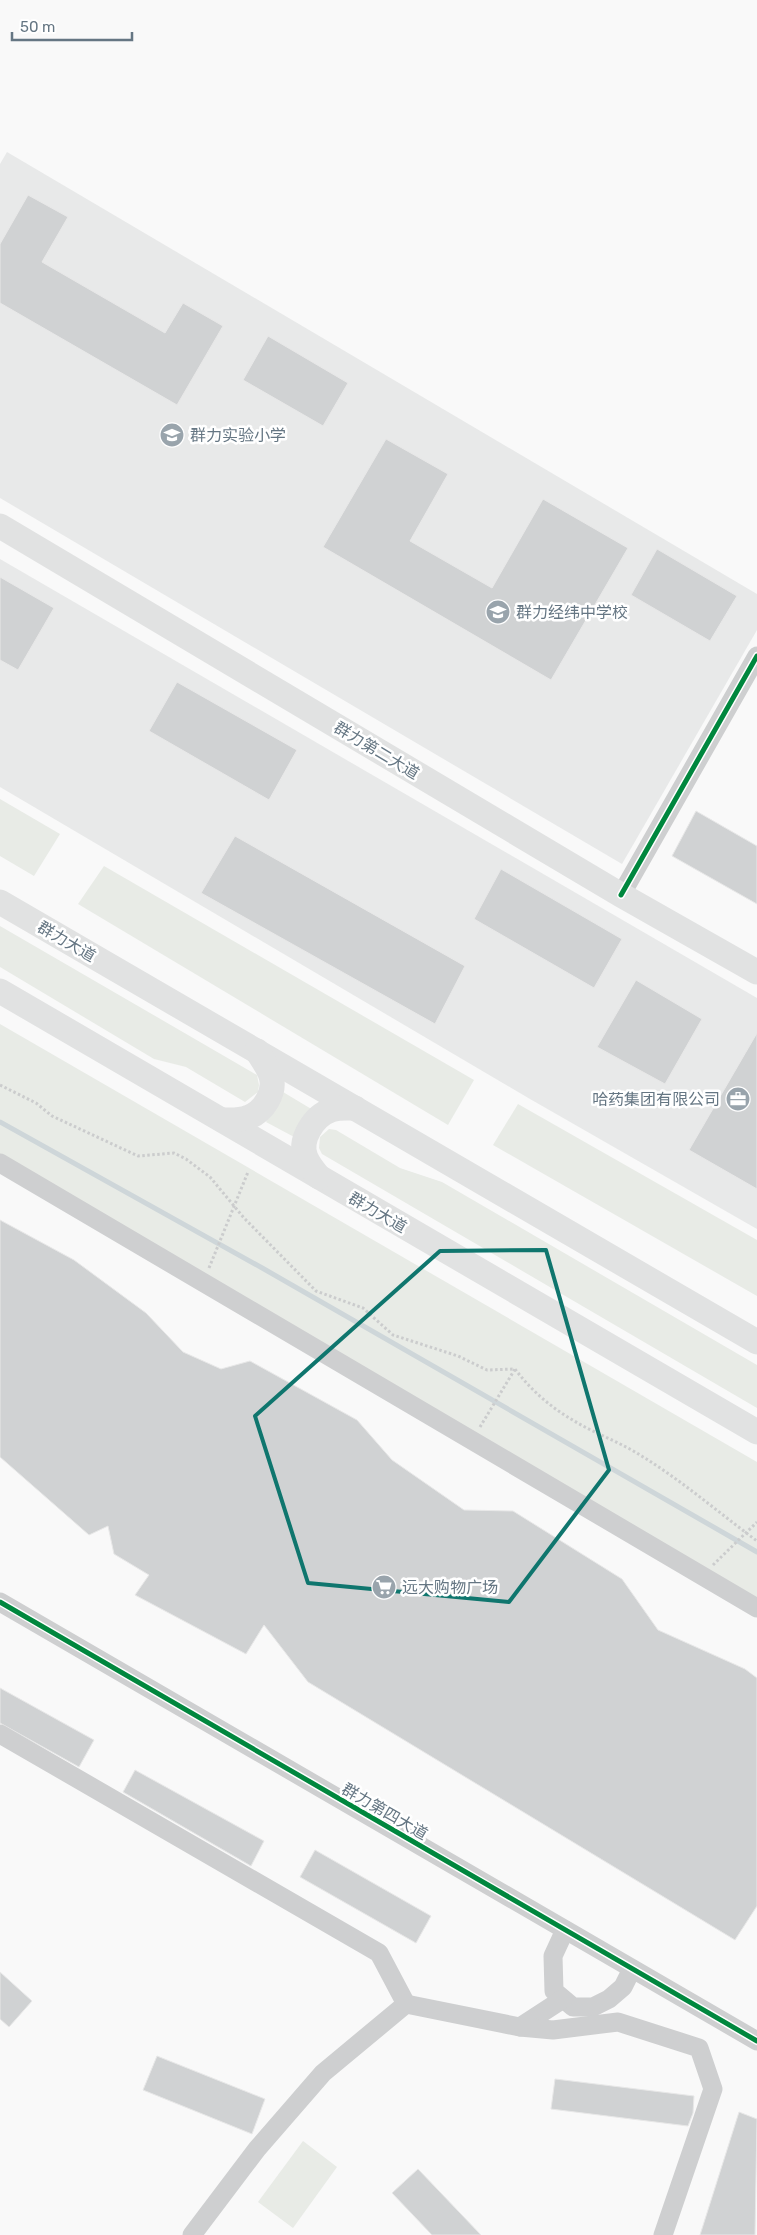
<svg xmlns="http://www.w3.org/2000/svg" width="757" height="2235" font-family="Rubik,'Noto Sans SC',sans-serif">
	<style>
		.built { fill: #e8e9e9 }
		.green { fill: #e8ebe6 }
		.lines { fill: none; stroke-linecap: round; stroke-linejoin: round }
		.stream { stroke: #ced6d9; stroke-width: 5 }
		.building { fill: #d0d2d3; stroke: #e8e8e8 }
		.path { stroke: #cbcccd; stroke-width: 3; stroke-dasharray: 2.5 2.5; stroke-linecap: butt }
		.minor { stroke: #cecfd0; stroke-width: 19 }
		.major { stroke: #e1e2e2; stroke-width: 25 }
		.cycleway-casing { stroke: #fff; stroke-width: 8 }
		.cycleway { stroke: #00873e; stroke-width: 5 }
		.marked { fill: none; stroke: #0f766e; stroke-width: 4; stroke-linejoin: round }
		.labels { text-anchor: middle; stroke-width: 5; stroke-linejoin: round; paint-order: stroke }
		.poi-label { font-size: 16px; fill: #657683; stroke: #fff; text-anchor: start }
		.street-label { font-size: 16px; fill: #657683; stroke: #fff }
	</style>
	<rect width="100%" height="100%" fill="#f9f9f9"/>
	<g class="built">
		<polygon points="7,152 757,594 757,630 622,864 0,498 0,164"/>
		<polygon points="0,559 757,998 757,1229 530,1099 0,787"/>
	</g>
	<g class="green">
		<polygon points="0,799 60,834 34,876 0,856"/>
		<polygon points="104,866 474,1080 448,1125 78,904"/>
		<polygon points="0,926 257,1075 259,1085 258,1092 245,1102 186,1067 154,1059 0,967"/>
		<polygon points="0,1024 757,1462 757,1602 0,1158"/>
		<polygon points="283,1092 313,1110 296,1138 266,1122 277,1107"/>
		<polygon points="518,1104 757,1240 757,1296 493,1145"/>
		<polygon points="329,1129 336,1130 400,1168 442,1182 757,1365 757,1408 322,1154 319,1148 320,1137"/>
		<polygon points="303,2141 337,2167 293,2228 258,2202"/>
	</g>
	<g class="lines">
		<polyline class="stream" points="0,1122 264,1269 757,1552"/>
	</g>
	<g class="building">
		<polygon points="28,195 68,217 42,262 165,333 183,303 223,326 177,405 0,303 0,244"/>
		<polygon points="268,336 348,383 323,426 243,380"/>
		<polygon points="386,439 448,474 410,541 492,588 543,499 628,548 551,680 323,547"/>
		<polygon points="657,549 737,596 710,641 631,595"/>
		<polygon points="0,577 54,608 18,670 0,660"/>
		<polygon points="177,682 297,750 269,800 149,731"/>
		<polygon points="696,811 757,846 757,904 672,856"/>
		<polygon points="235,836 465,966 435,1024 201,893"/>
		<polygon points="501,869 622,939 594,988 474,919"/>
		<polygon points="636,980 702,1019 665,1084 597,1047"/>
		<polygon points="757,1033 757,1189 689,1150"/>
		<polygon points="0,1220 74,1260 146,1313 183,1352 221,1369 250,1361 357,1420 392,1460 464,1510 513,1511 622,1579 658,1630 745,1669 757,1678 757,1906 735,1940 308,1682 264,1625 246,1654 135,1595 149,1575 114,1554 108,1526 89,1535 0,1457"/>
		<polygon points="0,1688 94,1740 79,1767 0,1723"/>
		<polygon points="135,1770 264,1841 251,1866 123,1792"/>
		<polygon points="315,1850 431,1916 416,1943 300,1877"/>
		<polygon points="0,1972 32,2001 9,2027 0,2019"/>
		<polygon points="157,2056 265,2099 252,2134 143,2090"/>
		<polygon points="555,2079 694,2096 693,2113 688,2126 551,2109"/>
		<polygon points="739,2112 757,2119 755,2235 700,2235"/>
		<polygon points="418,2169 481,2235 432,2235 392,2193"/>
	</g>
	<g class="lines">
		<g class="path">
			<path d="M 0,1085 L 36,1103 L 52,1116 L 138,1156 L 174,1153 L 186,1159 L 210,1177 L 244,1218 L 316,1291 L 363,1308 L 393,1335 L 458,1356 L 487,1370 L 515,1369 C 530,1389 549,1406 571,1419 C 593,1433 618,1441 640,1455 C 681,1480 718,1512 757,1541"/>
			<polyline points="209,1268 248,1172"/>
			<polyline points="480,1427 515,1369"/>
			<polyline points="713,1565 757,1522"/>
		</g>
		<g class="minor">
			<polyline points="621,895 757,656"/>
			<polyline points="0,1163 757,1608"/>
			<polyline points="0,1602 757,2041"/>
			<polyline points="0,1734 379,1953 406,2004"/>
			<polyline points="565,1930 553,1956 554,1991 573,2007 593,2007 609,1999 623,1987 632,1969"/>
			<polyline points="520,2027 563,1999"/>
			<polyline points="192,2235 257,2149 323,2073 406,2004 520,2027 553,2030 618,2022 699,2048 713,2089 663,2235"/>
		</g>
		<g class="major">
			<polyline points="0,526 621,895 757,972"/>
			<polyline points="0,902 757,1342"/>
			<polyline points="0,991 757,1432"/>
			<path d="M 222,1120 C 231,1120 240,1121 249,1117 C 264,1111 276,1092 271,1076 C 268,1067 262,1059 257,1051"/>
			<path d="M 319,1177 C 314,1171 309,1165 306,1158 C 298,1140 314,1116 331,1110 C 339,1107 347,1108 355,1108"/>
		</g>
		<defs>
			<g id="cycleway">
				<polyline points="621,895 757,656"/>
				<polyline points="0,1602 757,2041"/>
			</g>
		</defs>
		<use href="#cycleway" class="cycleway-casing"/>
		<use href="#cycleway" class="cycleway"/>
	</g>
	<path class="marked" d="M 546,1250 L 609,1470 L 509,1602 L 308,1583 L 255,1416 L 440,1251 Z"/>
	<defs>
		<symbol id="school-disc" viewBox="-11 -11 22 22"><circle r="9.5" fill="#99a4ac" stroke="#fff"/><path d="M0-5L7-2L0 1L-7-2ZM-4 1L0 2.5L4 1V4Q0 6-4 4Z" fill="#fff"/></symbol>
		<symbol id="office-disc" viewBox="-11 -11 22 22"><circle r="9.5" fill="#99a4ac" stroke="#fff"/><path d="M-6-3h4V-5.5h4V-3h4V5H-6ZM-1-4.5V-3h2v-1.5ZM-6 0V1H6V0Z" fill="#fff"/></symbol>
		<symbol id="supermarket-disc" viewBox="-11 -11 22 22"><circle r="9.5" fill="#99a4ac" stroke="#fff"/><path d="M-6-5.5h2.5l.6 2H6L4.5 2H-2.5L-4.4-4H-6ZM-1.5 3.2a1.3 1.3 0 1 0 .1 0ZM3 3.2a1.3 1.3 0 1 0 .1 0Z" fill="#fff"/></symbol>
	</defs>
	<g fill-rule="evenodd">
		<use href="#school-disc" x="158" y="421" width="28" height="28"/>
		<use href="#school-disc" x="484" y="598" width="28" height="28"/>
		<use href="#office-disc" x="724" y="1085" width="28" height="28"/>
		<use href="#supermarket-disc" x="370" y="1573" width="28" height="28"/>
	</g>
	<g class="labels">
		<g class="poi-label">
			<text x="190" y="441">群力实验小学</text>
			<text x="516" y="618">群力经纬中学校</text>
			<text x="720" y="1105" text-anchor="end">哈药集团有限公司</text>
			<text x="402" y="1593">远大购物广场</text>
		</g>
		<g class="street-label">
			<text transform="translate(377 750) rotate(31)" y="6">群力第二大道</text>
			<text transform="translate(67 941) rotate(30)" y="6">群力大道</text>
			<text transform="translate(378 1212) rotate(30)" y="6">群力大道</text>
			<text transform="translate(385 1811) rotate(30)" y="6">群力第四大道</text>
		</g>
	</g>
	<path d="M12 32v8h120v-8" fill="none" stroke="#657683" stroke-width="2.5"/>
	<text x="20" y="32" font-size="15" fill="#657683" stroke="#ffffff" stroke-width="4" paint-order="stroke">50 m</text>
</svg>
